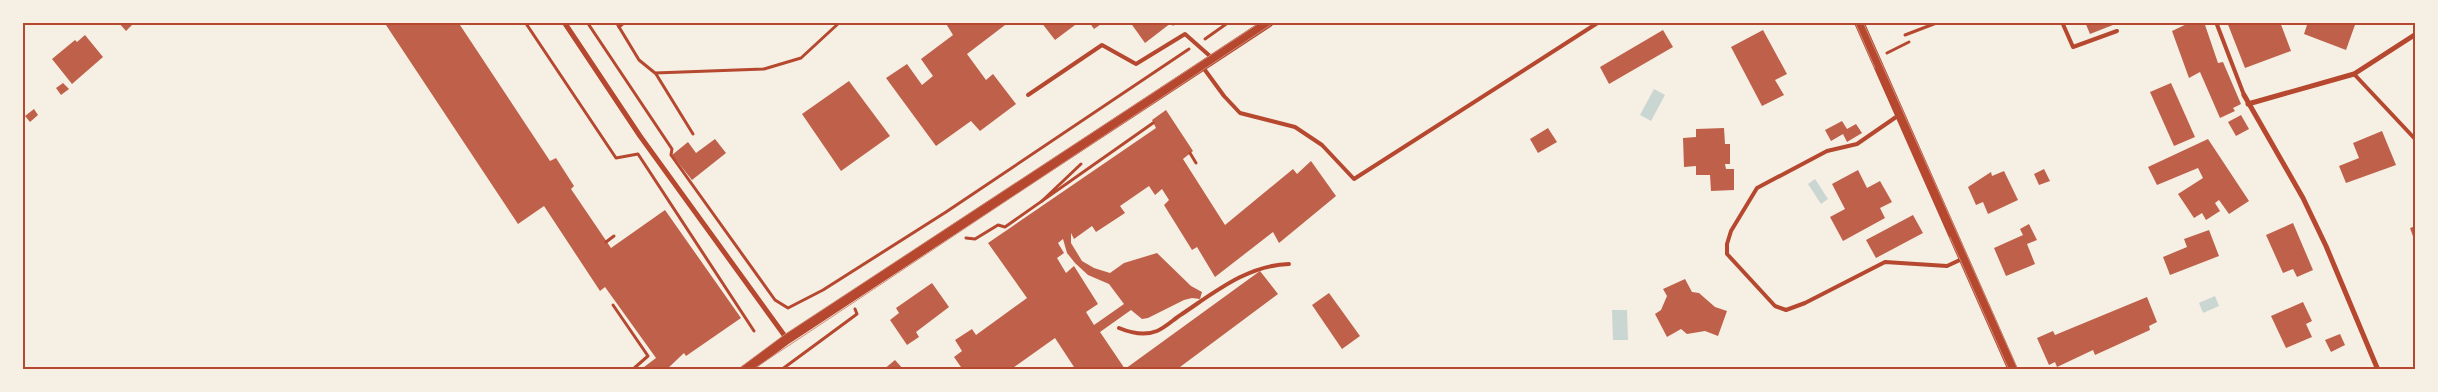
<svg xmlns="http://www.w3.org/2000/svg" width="2438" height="392" font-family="'Playfair Display',serif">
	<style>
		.water { fill: #c9d6d2 }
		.building { fill: #bf614a; fill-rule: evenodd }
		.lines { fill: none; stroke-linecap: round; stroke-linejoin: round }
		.path { stroke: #b5482f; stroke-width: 3 }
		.service { stroke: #b5482f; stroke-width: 4 }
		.minor { stroke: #b5482f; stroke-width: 5 }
		.secondary { stroke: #b5482f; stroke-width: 10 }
		.tram { stroke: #cf8b77; stroke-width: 1 }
		.neatline { fill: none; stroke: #b5482f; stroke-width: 2 }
	</style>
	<rect width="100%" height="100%" fill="#f6efe4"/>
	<g class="water">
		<polygon points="1654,89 1665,95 1651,121 1640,115"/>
		<polygon points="1815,179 1828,199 1821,204 1808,184"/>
		<polygon points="2215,296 2219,306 2203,313 2199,303"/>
		<polygon points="1612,310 1627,310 1628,340 1613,340"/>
	</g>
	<g class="building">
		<polygon points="118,22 135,22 126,31"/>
		<polygon points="384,22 458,22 550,161 556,158 574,186 571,189 611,248 665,210 741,318 686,356 684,353 666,370 640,370 656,358 605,287 600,291 544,206 518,224"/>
		<polygon points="945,22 1009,22 967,54 986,80 993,74 1016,104 980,131 971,121 936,146 886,78 907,64 922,85 933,76 921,59 953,35"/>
		<polygon points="1041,22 1079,22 1055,40"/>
		<polygon points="1089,22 1104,22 1094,29"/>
		<polygon points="1130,22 1178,22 1173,26 1171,23 1145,43"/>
		<polygon points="2085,22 2118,22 2118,23 2090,34"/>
		<polygon points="2191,22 2204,22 2218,63 2223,62 2241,104 2233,108 2235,111 2220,118 2200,72 2189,78 2172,31"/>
		<polygon points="2227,22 2280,22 2291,51 2245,68"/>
		<polygon points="2308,22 2356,22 2346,50 2304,34"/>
		<polygon points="1663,30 1673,47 1609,84 1600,67"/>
		<polygon points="1763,30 1787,74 1775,80 1784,95 1762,106 1731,47"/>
		<polygon points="85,35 103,57 72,84 52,59 75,40 77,42"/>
		<polygon points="849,81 890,136 841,171 802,114"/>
		<polygon points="63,83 69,89 61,95 56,88"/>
		<polygon points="2171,83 2195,137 2174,146 2150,92"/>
		<polygon points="34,109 38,115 30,122 25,116"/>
		<path d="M 1166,110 L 1193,151 L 1183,159 L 1225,225 L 1293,169 L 1297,174 L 1311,161 L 1336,196 L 1279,243 L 1273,232 L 1215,277 L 1197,247 L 1192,250 L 1164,205 L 1169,200 L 1162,189 L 1155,195 L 1149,186 L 1120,206 L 1125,213 L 1096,232 L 1092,226 L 1074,239 L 1071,233 L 1071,243 L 1082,261 L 1094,268 L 1110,273 L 1124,263 L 1157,253 L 1191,286 L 1202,292 L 1200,299 L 1192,298 L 1184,300 L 1148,318 L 1142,319 L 1131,310 L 1100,332 L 1125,369 L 1260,271 L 1278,294 L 1176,370 L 1076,370 L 1055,338 L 1010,370 L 963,370 L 954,357 L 962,351 L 955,340 L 972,329 L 976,335 L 1027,298 L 988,243 L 1156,128 L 1152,120 ZM 1063,239 L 1067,253 L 1075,263 L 1088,275 L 1109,284 L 1124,304 L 1094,325 L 1086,312 L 1098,304 L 1074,266 L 1066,273 L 1057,258 L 1064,253 L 1058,243 Z"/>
		<polygon points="2241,115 2249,129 2236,136 2228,122"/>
		<polygon points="1842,121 1847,129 1856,124 1862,133 1847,142 1843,134 1831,141 1825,130"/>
		<polygon points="1548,128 1557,142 1538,153 1530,139"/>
		<polygon points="1724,128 1725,144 1730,144 1730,164 1725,164 1726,169 1734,169 1734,190 1711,191 1710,175 1696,175 1696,166 1684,167 1683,138 1696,137 1696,129"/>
		<polygon points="2382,131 2396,165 2346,183 2339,166 2359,158 2353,143"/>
		<polygon points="715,139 726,153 692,180 672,155 688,142 696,153"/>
		<polygon points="2208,139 2249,201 2229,214 2219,200 2215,203 2220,211 2206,220 2202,213 2194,218 2178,194 2203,178 2198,168 2157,185 2148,167"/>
		<polygon points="2044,169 2050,181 2039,185 2034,174"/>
		<polygon points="1858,170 1867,188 1880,181 1892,202 1880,208 1885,218 1843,241 1830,217 1845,209 1832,184"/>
		<polygon points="2004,171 2018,200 1988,214 1983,202 1976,205 1968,187 1991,172 1992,176"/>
		<polygon points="1913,215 1923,233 1876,258 1866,240"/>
		<polygon points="2293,223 2313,270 2297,277 2293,269 2283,273 2266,235"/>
		<polygon points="2029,224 2037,240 2027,244 2035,264 2006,276 1994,248 2023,235 2020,229"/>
		<polygon points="2416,226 2416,242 2415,242 2410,228"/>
		<polygon points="2209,230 2219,256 2170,275 2163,257 2187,247 2184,239"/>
		<polygon points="1685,279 1692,292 1699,293 1715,307 1727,311 1718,336 1705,331 1687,334 1681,329 1667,337 1655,314 1661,310 1667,296 1663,289"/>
		<polygon points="932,283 949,307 916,332 919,337 907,345 890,320 899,313 896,308"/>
		<polygon points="1329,293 1360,336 1342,349 1312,305"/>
		<polygon points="2147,297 2157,322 2149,326 2150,330 2095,355 2093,350 2057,367 2055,362 2049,365 2037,338 2053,331 2055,335"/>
		<polygon points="2303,302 2312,321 2306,324 2312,337 2286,348 2271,316"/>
		<polygon points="2340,334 2345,345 2331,352 2325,340"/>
		<polygon points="895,360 904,370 883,370"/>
	</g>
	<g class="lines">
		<g class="path">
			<polyline points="525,22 616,158 638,154 754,331"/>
			<polyline points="587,22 672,149 671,155 775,300 788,308 823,290 946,212 1189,49"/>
			<polyline points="616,22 639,60 655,73 764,69 801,58 840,22"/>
			<polyline points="619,27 625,22"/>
			<polyline points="1905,35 1939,22"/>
			<polyline points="1205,39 1229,22"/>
			<polyline points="1887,53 1909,42"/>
			<polyline points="656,74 693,134"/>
			<polyline points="1190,153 1196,163"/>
			<polyline points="1042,201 1081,164"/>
			<polyline points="966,238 975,239 998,225 1005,227 1153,123"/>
			<polyline points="606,242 614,236"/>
			<polyline points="613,305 648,356 632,370"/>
			<polyline points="781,370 857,314 855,309"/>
		</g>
		<g class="service">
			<polyline points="2062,22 2073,47 2117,31"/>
			<polyline points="2216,22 2244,95"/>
			<polyline points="1202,66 1224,96 1240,113 1295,127 1322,145 1354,179 1599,22"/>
			<polyline points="2354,74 2416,140"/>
			<polyline points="1028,95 1102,45 1136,64 1185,34 1211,57"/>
			<polyline points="1899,115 1857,144 1827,151 1757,188 1731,231 1727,244 1727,254 1775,306 1786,310 1805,303 1885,262 1947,266 1962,259"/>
			<path d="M 1119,328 C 1131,333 1145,336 1157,331 C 1166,327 1174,319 1182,314 C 1215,292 1248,265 1289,264"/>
		</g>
		<g class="minor">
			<polyline points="564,22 640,136 787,339"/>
			<polyline points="2244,95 2303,198 2326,246 2378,370"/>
			<polyline points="2248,104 2354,74 2416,34"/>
		</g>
		<g class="secondary">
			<polyline points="1859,22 2013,370"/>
			<polyline points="745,370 787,339 1269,22"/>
		</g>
		<g class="tram">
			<polyline points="1855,22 1875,68"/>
			<polyline points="1863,22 2018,370"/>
			<polyline points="1950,237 2009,370"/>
			<polyline points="737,370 784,335 1261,22"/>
			<polyline points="752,370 1275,22"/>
		</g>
	</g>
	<rect width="2438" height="392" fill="none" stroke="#f6efe4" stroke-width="48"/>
	<rect x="24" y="24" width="2390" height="344" class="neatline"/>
</svg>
